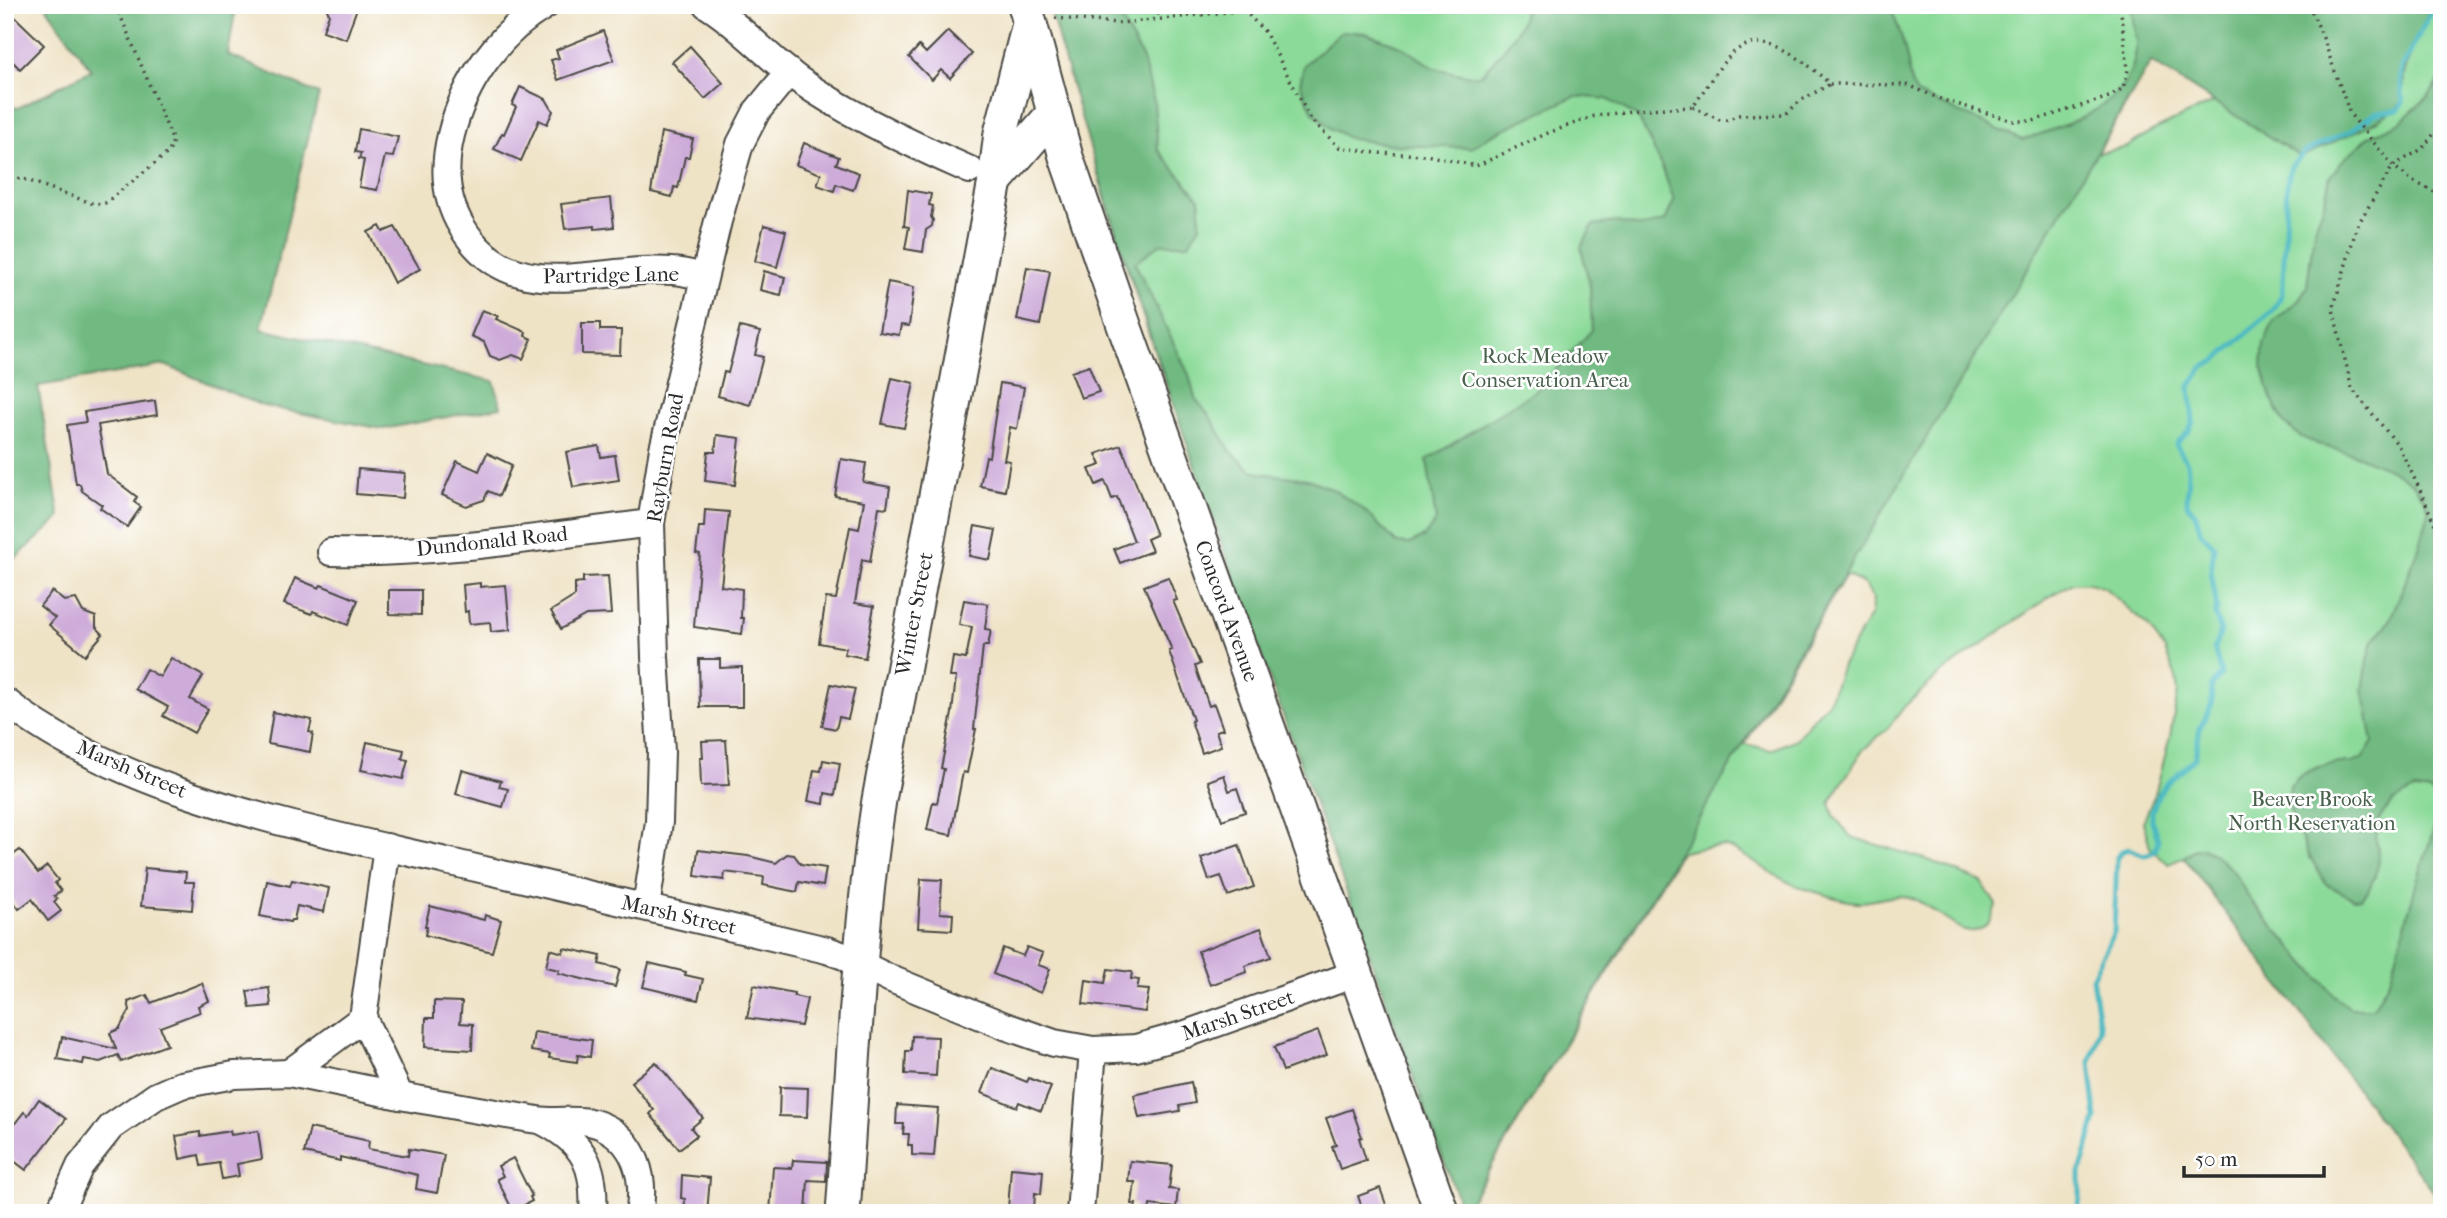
<svg xmlns="http://www.w3.org/2000/svg" width="2447" height="1218" font-family="'IM FELL French Canon',serif">
	<style>
		.green { fill: #8bda99; stroke: #5b8262; stroke-width: 2; fill-rule: evenodd }
		.forest { fill: #70ba81; stroke: #4e7256; stroke-width: 2 }
		.lines { fill: none; stroke-linecap: round; stroke-linejoin: round }
		.stream { stroke: #4ab9c2; stroke-width: 5 }
		.building { fill: #ceacd9 }
		.minor-casing { stroke: #484742; stroke-width: 30 }
		.major-casing { stroke: #484742; stroke-width: 37 }
		.path { stroke: #484742; stroke-width: 3.5; stroke-dasharray: 2 5; stroke-linecap: butt }
		.minor { stroke: #fff; stroke-width: 26 }
		.major { stroke: #fff; stroke-width: 33 }
		.labels { text-anchor: middle; stroke-width: 5; stroke-linejoin: round; paint-order: stroke }
		.street-label { font-size: 21px; fill: #2b2b2b; stroke: #fff }
		.park-label { font-size: 21px; fill: #48604c; stroke: #fff }
	</style>
	<rect width="100%" height="100%" fill="#fff"/>
	<filter id="ink" filterUnits="userSpaceOnUse"><feTurbulence type="fractalNoise" baseFrequency=".0143" numOctaves="2"/><feDisplacementMap in="SourceGraphic" scale="14" xChannelSelector="R" yChannelSelector="G"/><feConvolveMatrix kernelMatrix="1 2 1 2 8 2 1 2 1" color-interpolation-filters="sRGB"/></filter>
	<filter id="wash" filterUnits="userSpaceOnUse"><feTurbulence type="fractalNoise" baseFrequency=".00686" numOctaves="4" result="noise"/><feDisplacementMap in="SourceGraphic" scale="28" xChannelSelector="R" yChannelSelector="G"/><feGaussianBlur stdDeviation="1.57" result="paint"/><feColorMatrix in="noise" values="0 0 0 0 0 0 0 0 0 0 0 0 0 0 0 0 0 1.4 0 .05"/><feComposite in="paint" operator="in"/></filter>
	<g filter="url(#wash)">
		<rect width="100%" height="100%" fill="#efe3c6"/>
		<path class="green" d="M 1049,5 L 2442,5 L 2442,1203 L 2184,857 L 2169,864 L 2151,850 L 2143,822 L 2155,794 L 2170,737 L 2178,692 L 2176,678 L 2165,650 L 2147,625 L 2105,588 L 2090,583 L 2073,583 L 2049,597 L 1940,674 L 1905,706 L 1888,728 L 1863,750 L 1830,802 L 1834,816 L 1851,837 L 1931,861 L 1982,882 L 1996,905 C 1979,963 1940,908 1912,898 C 1895,892 1877,902 1859,902 C 1847,903 1810,890 1797,886 C 1773,877 1752,857 1727,847 C 1719,844 1689,850 1680,853 L 1463,1213 L 1443,1158 L 1413,1155 L 1403,1125 L 1420,1096 L 1158,362 L 1111,219 ZM 2151,62 L 2214,102 L 2152,131 L 2127,147 L 2098,153 ZM 1846,575 L 1864,584 L 1873,598 L 1871,614 L 1842,665 L 1829,701 L 1796,739 L 1771,750 L 1745,744 Z"/>
		<g class="forest">
			<polygon points="45,5 236,5 228,55 319,94 261,329 494,381 501,407 383,429 263,406 165,365 38,386 60,518 5,568 5,106 18,108 91,70"/>
			<path d="M 1049,5 L 1118,5 L 1117,12 L 1142,57 L 1154,101 L 1158,150 L 1200,199 L 1200,225 L 1189,244 L 1160,244 L 1135,263 L 1189,375 L 1195,398 L 1211,418 L 1230,450 L 1248,468 L 1259,473 L 1308,479 L 1332,489 L 1363,509 L 1397,543 L 1409,544 L 1424,537 L 1436,521 L 1427,460 L 1538,389 L 1592,330 L 1590,287 L 1581,247 L 1593,225 L 1617,222 L 1641,227 L 1665,221 L 1674,201 L 1662,167 L 1638,117 L 1607,99 L 1575,96 L 1491,135 L 1471,148 L 1395,145 L 1352,139 L 1331,129 L 1313,112 L 1300,84 L 1304,65 L 1342,31 L 1366,33 L 1403,47 L 1434,68 L 1470,76 L 1482,74 C 1498,55 1523,32 1525,5 L 1888,5 C 1898,21 1903,40 1907,58 C 1910,72 1908,82 1917,94 L 2022,140 C 2067,125 2133,107 2136,48 C 2137,35 2132,19 2131,5 L 2429,5 L 2427,18 L 2412,49 L 2404,74 L 2403,100 L 2396,109 L 2363,128 L 2301,157 L 2151,62 L 1463,1213 C 1391,1016 1320,819 1249,621 C 1177,417 1106,214 1049,5 Z"/>
			<polygon points="2442,78 2442,1203 2184,857 2193,850 2203,848 2213,853 2233,871 2251,901 2333,994 2350,1008 2373,1008 2391,977 2417,881 2441,807 2438,800 2431,792 2414,790 2393,802 2384,812 2379,820 2376,838 2379,858 2375,876 2368,891 2361,898 2354,899 2326,884 2310,857 2294,823 2288,803 2290,786 2301,775 2318,767 2336,763 2353,763 2362,759 2373,742 2363,689 2368,660 2373,641 2389,622 2418,551 2429,512 2425,500 2413,484 2398,473 2356,455 2320,445 2301,437 2285,424 2271,398 2262,366 2264,344 2273,322 2299,300 2307,286 2314,230 2324,204 2330,177 2341,162 2368,137 2399,123 2428,97"/>
		</g>
		<g class="lines">
			<polyline class="stream" points="2076,1213 2080,1199 2080,1172 2096,1119 2090,1062 2100,1029 2092,978 2114,932 2117,857 2122,851 2129,849 2144,855 2150,854 2156,849 2158,840 2152,821 2152,812 2159,793 2165,785 2195,758 2200,728 2212,704 2211,687 2221,674 2214,647 2221,632 2215,615 2217,608 2211,571 2214,546 2201,532 2195,513 2187,504 2188,471 2187,463 2176,444 2188,432 2193,422 2190,386 2202,368 2216,361 2274,309 2282,294 2283,285 2287,183 2291,166 2306,151 2352,130 2373,114 2399,109 2403,102 2400,77 2402,67 2431,12 2432,5"/>
		</g>
		<g id="blocks">
			<g class="building">
				<polygon points="325,5 358,5 346,39 323,31 329,14"/>
				<polygon points="13,15 44,45 20,69 5,54 5,22"/>
				<polygon points="603,31 614,60 558,80 551,60 559,58 556,50"/>
				<polygon points="948,31 972,54 950,78 941,70 932,80 909,57 919,46 926,53"/>
				<polygon points="690,46 723,83 705,99 672,62"/>
				<polygon points="520,87 546,99 553,111 547,124 539,120 521,161 494,149 502,133 504,134 516,107 512,105"/>
				<polygon points="359,129 398,137 393,157 385,156 377,190 359,187 364,160 359,159 361,153 355,152"/>
				<polygon points="661,132 693,139 689,157 685,157 678,188 674,187 672,197 651,192"/>
				<polygon points="804,143 839,157 836,164 859,173 853,190 836,184 834,191 817,185 821,174 796,165"/>
				<polygon points="908,190 931,194 929,205 933,206 931,217 933,220 932,226 926,230 923,252 905,249 909,227 904,226"/>
				<polygon points="611,198 614,227 595,229 595,226 565,229 561,204"/>
				<polygon points="764,225 786,231 777,267 755,261"/>
				<polygon points="380,226 383,232 395,227 420,269 394,283 368,232"/>
				<polygon points="1027,267 1050,271 1040,325 1017,320"/>
				<polygon points="764,271 785,277 781,295 760,290"/>
				<polygon points="888,282 914,287 909,326 901,325 899,335 879,332"/>
				<polygon points="482,310 498,316 496,319 526,332 525,336 532,339 523,359 513,355 500,360 490,356 484,342 471,336"/>
				<polygon points="582,323 600,323 600,330 621,330 620,355 582,354"/>
				<polygon points="740,327 760,332 755,355 763,357 750,405 718,396 724,372 728,373"/>
				<polygon points="1089,366 1099,392 1081,398 1071,372"/>
				<polygon points="892,378 914,383 904,428 882,424"/>
				<polygon points="1000,383 1024,387 1017,429 1010,427 1004,460 1010,461 1005,491 980,486 986,456 989,457"/>
				<polygon points="155,401 157,415 98,425 107,474 137,497 134,502 141,507 127,527 100,508 102,505 82,491 80,484 76,484 67,425 86,422 84,412"/>
				<polygon points="717,435 740,438 735,485 705,481 708,452 715,452"/>
				<polygon points="1121,445 1156,535 1147,539 1152,551 1120,563 1114,549 1134,541 1117,497 1112,499 1105,481 1096,485 1089,469 1101,465 1096,454"/>
				<polygon points="599,446 601,457 615,455 619,480 573,487 566,452"/>
				<polygon points="487,453 512,465 499,496 488,491 484,500 466,506 442,495 457,461 479,471"/>
				<polygon points="841,459 866,463 863,482 890,487 887,508 879,507 870,562 862,560 855,603 874,606 865,658 844,654 846,648 819,643 826,598 836,599 850,527 859,529 864,501 835,496"/>
				<polygon points="358,469 405,473 403,498 356,494"/>
				<polygon points="705,510 729,512 721,586 742,589 741,618 744,618 742,634 694,627 700,554 696,553 699,527 704,527"/>
				<polygon points="975,526 996,530 990,560 969,556"/>
				<polygon points="608,576 611,614 586,615 561,629 551,611 575,596 575,583 583,582 583,577"/>
				<polygon points="1168,577 1177,600 1173,601 1200,664 1195,666 1209,706 1214,704 1223,729 1216,731 1221,746 1202,753 1191,721 1193,720 1169,651 1172,650 1144,586"/>
				<polygon points="295,578 319,588 321,585 358,600 348,625 313,611 312,614 284,604"/>
				<polygon points="480,583 480,587 506,585 510,630 491,632 490,622 469,624 468,611 465,612 463,585"/>
				<polygon points="389,590 421,590 421,615 389,614"/>
				<polygon points="52,591 64,601 76,599 83,612 96,617 96,627 103,634 85,655 49,625 55,618 40,606"/>
				<polygon points="964,600 988,604 985,629 991,630 988,646 983,646 974,729 976,729 967,773 963,772 951,835 927,830 933,802 937,803 944,769 941,768 952,713 956,677 950,677 953,657 966,659 972,627 959,625"/>
				<polygon points="171,658 203,676 190,699 208,709 194,733 163,716 168,707 135,689 146,669 160,677"/>
				<polygon points="699,659 720,659 720,668 742,667 742,707 700,707"/>
				<polygon points="831,684 855,689 848,719 839,717 836,729 822,726"/>
				<polygon points="273,712 312,720 309,732 313,733 310,752 268,744"/>
				<polygon points="726,740 729,785 701,786 700,758 703,758 702,741"/>
				<polygon points="367,742 404,750 402,759 408,760 403,779 361,770"/>
				<polygon points="823,760 840,763 835,795 825,793 824,804 808,801 814,770 821,771"/>
				<polygon points="462,770 501,781 499,787 508,789 503,807 456,794"/>
				<polygon points="1224,775 1229,791 1237,788 1245,812 1222,820 1208,781"/>
				<polygon points="1239,845 1254,887 1228,896 1221,876 1209,880 1201,858"/>
				<polygon points="20,850 38,873 47,866 58,880 55,883 61,891 54,896 57,899 54,902 61,911 48,921 32,899 19,909 5,890 5,861"/>
				<polygon points="698,850 748,856 776,863 787,854 794,855 801,864 826,868 823,886 799,882 797,892 763,885 764,877 725,872 724,880 695,876"/>
				<polygon points="145,868 186,872 185,882 194,882 192,910 141,906"/>
				<polygon points="921,879 942,880 940,913 953,914 952,930 918,928"/>
				<polygon points="292,880 329,888 324,912 297,906 294,920 291,920 290,922 260,916 267,881 290,886"/>
				<polygon points="430,906 484,920 485,915 501,920 492,952 425,935 427,927 425,926"/>
				<polygon points="1261,928 1271,957 1245,966 1247,972 1210,985 1198,951"/>
				<polygon points="1027,947 1043,953 1038,965 1050,969 1041,993 993,974 1003,948 1023,956"/>
				<polygon points="564,948 601,956 599,964 620,969 615,987 558,973 559,970 546,967 550,949 563,953"/>
				<polygon points="649,963 686,972 685,975 703,979 698,1000 643,987"/>
				<polygon points="1108,969 1132,972 1131,979 1139,980 1137,989 1149,990 1145,1012 1083,1004 1086,980 1105,983"/>
				<polygon points="202,983 209,1001 198,1006 200,1012 160,1027 167,1045 121,1062 118,1055 100,1062 84,1059 83,1064 57,1059 62,1037 116,1049 110,1033 119,1029 130,1010 128,1002 147,995 151,1003"/>
				<polygon points="754,985 794,993 794,996 807,999 801,1026 747,1018"/>
				<polygon points="269,988 271,1006 250,1008 247,991"/>
				<polygon points="434,1001 462,1002 460,1023 473,1024 472,1050 425,1047 426,1018 434,1018"/>
				<polygon points="1318,1031 1327,1055 1283,1071 1274,1047"/>
				<polygon points="534,1032 592,1040 590,1057 578,1055 577,1062 549,1058 550,1054 531,1051"/>
				<polygon points="912,1036 938,1037 936,1076 905,1074 906,1051 911,1051"/>
				<polygon points="656,1062 703,1118 691,1128 697,1135 679,1149 650,1114 654,1110 631,1082"/>
				<polygon points="992,1068 1027,1082 1029,1078 1051,1087 1041,1111 1019,1102 1017,1107 982,1093"/>
				<polygon points="1191,1082 1195,1103 1179,1106 1180,1111 1139,1118 1134,1095"/>
				<polygon points="780,1087 808,1088 807,1117 779,1116"/>
				<polygon points="39,1099 66,1119 26,1170 5,1154 5,1136 24,1112 28,1115"/>
				<polygon points="897,1105 938,1108 934,1156 912,1155 912,1145 908,1145 909,1134 903,1134 904,1124 896,1124"/>
				<polygon points="1352,1109 1362,1137 1359,1138 1366,1160 1340,1169 1332,1146 1336,1145 1326,1118"/>
				<polygon points="310,1128 369,1141 368,1149 408,1156 409,1149 444,1155 437,1193 416,1189 418,1175 340,1157 340,1161 304,1153"/>
				<polygon points="230,1131 231,1135 258,1131 262,1159 237,1164 239,1176 222,1179 219,1163 201,1166 199,1155 180,1159 176,1136 200,1132 200,1136"/>
				<polygon points="513,1158 532,1196 530,1197 532,1201 513,1211 497,1179 503,1176 498,1166"/>
				<polygon points="793,1160 827,1162 826,1181 808,1180 806,1213 770,1213 773,1167 792,1168"/>
				<polygon points="1130,1161 1172,1165 1169,1189 1178,1190 1176,1208 1150,1205 1149,1213 1134,1213 1136,1204 1132,1204 1135,1182 1128,1182"/>
				<polygon points="1011,1168 1043,1171 1041,1194 1035,1193 1034,1211 1031,1213 1015,1213 1015,1209 1008,1209"/>
				<polygon points="682,1175 710,1178 707,1213 684,1213 685,1199 681,1198"/>
				<polygon points="1380,1188 1389,1213 1364,1213 1358,1196"/>
			</g>
		</g>
	</g>
	<g filter="url(#ink)">
		<use href="#blocks" fill-opacity="0" stroke="#484742" stroke-width="2"/>
		<g class="lines">
			<defs>
				<g id="minor">
					<path d="M 546,5 C 498,33 464,82 451,135 C 443,167 445,199 462,227 C 512,310 597,265 672,271 C 683,271 693,275 704,277"/>
					<path d="M 707,5 C 741,26 767,57 799,80 C 847,114 915,146 970,170"/>
					<path d="M 331,552 C 438,555 546,536 651,523"/>
					<path d="M 5,701 C 124,795 305,828 450,862 C 576,891 702,921 827,950 L 844,956 L 891,979 L 1005,1026 L 1054,1043 L 1093,1050 L 1136,1048 L 1186,1034 L 1355,974"/>
					<path d="M 387,847 L 363,1018 L 400,1096 C 446,1104 492,1113 538,1120 C 558,1123 583,1117 602,1126 C 636,1141 646,1179 639,1213"/>
					<polyline points="646,907 659,822 661,751 655,657 651,523 663,449 718,221 740,144 757,111 789,72"/>
					<polyline points="289,1073 363,1018"/>
					<path d="M 542,1121 C 585,1143 596,1167 593,1213"/>
					<polyline points="59,1213 80,1166 111,1127 156,1096 181,1085 234,1075 289,1073 400,1096"/>
					<polyline points="1080,1213 1093,1050"/>
				</g>
				<g id="major">
					<polyline points="1025,5 1066,157 1125,328 1442,1213"/>
					<polyline points="995,181 1054,113"/>
					<path d="M 843,1213 C 853,1075 858,937 879,800 L 995,181 L 1001,133 L 1029,24"/>
				</g>
			</defs>
			<use href="#minor" class="minor-casing"/>
			<use href="#major" class="major-casing"/>
			<g class="path">
				<path d="M 1239,5 L 1265,32 L 1311,120 L 1339,147 L 1376,153 L 1426,155 L 1476,166 L 1548,133 L 1595,116 L 1645,109 L 1693,107 C 1704,91 1723,57 1740,48 C 1771,31 1809,65 1830,84 L 1908,85 L 1943,100 L 2014,121 L 2033,121 L 2109,97 L 2123,88 L 2128,70 L 2120,5"/>
				<polyline points="2309,5 2322,35 2350,114 2393,166 2413,181 2442,196"/>
				<polyline points="1055,18 1118,23 1153,20 1165,5"/>
				<polyline points="1153,20 1245,10"/>
				<polyline points="1693,107 1720,120 1726,120 1739,115 1786,114 1800,101 1830,84"/>
				<polyline points="2442,124 2422,149 2393,166 2357,226 2333,309 2352,389 2398,445 2421,492 2442,541"/>
				<polyline points="5,184 21,178 94,204 105,203 169,152 173,141 116,5"/>
			</g>
			<use href="#minor" class="minor"/>
			<use href="#major" class="major"/>
		</g>
	</g>
	<g class="labels">
		<g class="street-label">
			<text transform="translate(611 275) rotate(-1)" y="7">Partridge Lane</text>
			<text transform="translate(665 458) rotate(-80)" y="7">Rayburn Road</text>
			<text transform="translate(492 541) rotate(-6)" y="7">Dundonald Road</text>
			<text transform="translate(1227 611) rotate(70)" y="7">Concord Avenue</text>
			<text transform="translate(914 614) rotate(-79)" y="7">Winter Street</text>
			<text transform="translate(132 769) rotate(23)" y="7">Marsh Street</text>
			<text transform="translate(679 915) rotate(13)" y="7">Marsh Street</text>
			<text transform="translate(1238 1015) rotate(-19)" y="7">Marsh Street</text>
		</g>
		<g class="park-label">
			<text x="1545" y="363">Rock Meadow<tspan x="1545" dy="24">Conservation Area</tspan></text>
			<text x="2312" y="806">Beaver Brook<tspan x="2312" dy="24">North Reservation</tspan></text>
		</g>
	</g>
	<rect width="2447" height="1218" fill="none" stroke="#fff" stroke-width="28"/>
	<path d="M2184 1166v10h140v-10" fill="none" stroke="#2b2b2b" stroke-width="3.5"/>
	<text x="2195" y="1166" font-size="21" fill="#2b2b2b" stroke="#ffffff" stroke-width="5" paint-order="stroke">50 m</text>
</svg>
